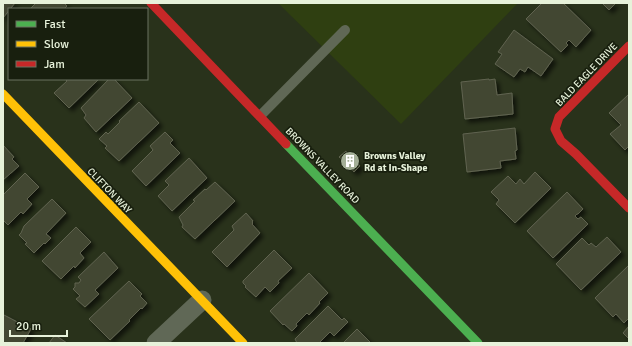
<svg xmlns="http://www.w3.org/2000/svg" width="632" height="346" font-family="Signika,sans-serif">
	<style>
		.built { fill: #2f3f11 }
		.building { fill: #434633; stroke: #606450; filter: url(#shadow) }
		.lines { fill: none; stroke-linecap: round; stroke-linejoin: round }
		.lane { stroke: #606856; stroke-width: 10 }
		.street { stroke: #606856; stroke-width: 19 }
		.fast { stroke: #4caf50; stroke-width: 9 }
		.slow { stroke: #ffc107; stroke-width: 9 }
		.jam { stroke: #c62828; stroke-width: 9 }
		.labels { text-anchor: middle; stroke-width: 3.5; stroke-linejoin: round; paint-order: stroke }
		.street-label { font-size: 10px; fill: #e7f2da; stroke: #181f0e }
		.poi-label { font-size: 10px; font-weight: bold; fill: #e7f2da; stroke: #181f0e; text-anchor: start }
	</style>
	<defs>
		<filter id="shadow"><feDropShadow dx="3.5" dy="3.5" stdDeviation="2" flood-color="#0009"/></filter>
	</defs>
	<rect width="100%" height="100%" fill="#29321b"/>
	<polygon class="built" points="278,3 518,3 401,124"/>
	<g class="building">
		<polygon points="3,3 15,3 3,18"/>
		<polygon points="36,3 64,3 67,6 64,9 30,9"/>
		<polygon points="542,3 563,3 591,30 576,47 569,40 566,43 568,45 561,52 526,19"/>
		<polygon points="602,3 616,3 609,10"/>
		<polygon points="514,30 553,59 541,76 528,67 525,72 520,69 514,77 495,64 502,54 498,52"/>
		<polygon points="65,79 99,79 69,108 54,93 67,81"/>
		<polygon points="109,79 114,79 132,98 96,132 84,118 86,115 81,108"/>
		<polygon points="489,79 489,80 495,79 497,95 512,93 513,114 465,119 461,82"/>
		<polygon points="629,94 629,146 625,150 610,134 621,125 609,113"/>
		<polygon points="139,102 159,123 119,161 105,148 107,146 99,139 106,132 108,134 120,122 119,121"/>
		<polygon points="515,128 517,150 515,151 516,159 500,161 501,168 467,172 463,134"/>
		<polygon points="165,132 173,140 170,143 180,153 146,186 132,171 153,150 150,146"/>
		<polygon points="3,145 14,157 12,159 19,166 3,180"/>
		<polygon points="346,151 360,166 354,172 339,157"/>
		<polygon points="189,158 207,178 172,211 158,196 169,185 165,181"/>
		<polygon points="535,172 551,188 515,223 496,204 499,200 491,192 508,176 516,184 520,179 524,184"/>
		<polygon points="25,173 39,187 27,199 32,204 23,214 21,212 8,225 3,220 3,195"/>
		<polygon points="215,182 235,201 195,239 182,227 183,225 179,217 195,201 193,200 205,189 206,190"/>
		<polygon points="567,192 583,209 578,214 577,214 575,216 578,219 581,217 588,224 553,258 527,231"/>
		<polygon points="52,199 66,213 46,234 51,238 45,244 44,243 34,253 25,244 27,243 19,235 21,233 24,226"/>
		<polygon points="246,213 253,221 252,222 253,223 252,224 260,233 227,267 212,252 234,230 232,226"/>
		<polygon points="76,227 91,242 80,253 84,258 75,268 74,266 61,279 42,261"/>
		<polygon points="607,237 621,252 581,290 556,264 582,238 589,245 591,243 596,247"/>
		<polygon points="274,250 292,268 278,281 279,283 270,292 265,287 256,297 245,287 246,286 243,283 243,281"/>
		<polygon points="104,252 118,268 95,290 99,294 85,307 76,299 80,296 73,289 75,287 75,283 79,283 81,280 78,277"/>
		<polygon points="629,265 629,318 624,323 616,314 613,317 595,298"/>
		<polygon points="309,273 328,293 319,302 320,303 309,315 307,313 296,324 297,326 292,331 284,324 283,325 270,311"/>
		<polygon points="129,281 142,294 140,296 147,303 142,309 141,308 129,320 130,321 110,340 89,319"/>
		<polygon points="328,306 342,320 344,318 348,322 334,336 330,332 319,343 297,343 295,339"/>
		<polygon points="4,315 31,329 23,343 3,343 3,318"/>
		<polygon points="629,326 629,339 623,333"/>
		<polygon points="357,329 371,343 343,343"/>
		<polygon points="55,335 67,343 49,343"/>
	</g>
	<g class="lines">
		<polyline class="lane" points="260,116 345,30"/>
		<polyline class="street" points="156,343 202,300"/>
		<polyline class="fast" points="286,144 478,343"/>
		<polyline class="slow" points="3,94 243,343"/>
		<g class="jam">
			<polyline points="151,3 286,144"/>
			<polyline points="629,46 559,117 555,129 561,141 576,154 629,208"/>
		</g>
	</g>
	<defs>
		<symbol id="building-disc" viewBox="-11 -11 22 22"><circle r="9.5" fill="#a4af97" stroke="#181f0e"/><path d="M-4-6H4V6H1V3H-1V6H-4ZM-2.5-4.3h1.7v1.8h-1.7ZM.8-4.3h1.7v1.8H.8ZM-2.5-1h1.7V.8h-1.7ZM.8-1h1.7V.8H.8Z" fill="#fff"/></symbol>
	</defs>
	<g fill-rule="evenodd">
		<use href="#building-disc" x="339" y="150" width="22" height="22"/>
	</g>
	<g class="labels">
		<g class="street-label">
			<text transform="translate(586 74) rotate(-46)" y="4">BALD EAGLE DRIVE</text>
			<text transform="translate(323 165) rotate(46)" y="4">BROWNS VALLEY ROAD</text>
			<text transform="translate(110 190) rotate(46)" y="4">CLIFTON WAY</text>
		</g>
		<g class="poi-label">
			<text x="364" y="159">Browns Valley<tspan x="364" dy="12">Rd at In-Shape</tspan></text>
		</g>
	</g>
	<rect width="632" height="346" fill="none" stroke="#e7f2da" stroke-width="8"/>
	<rect x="8" y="8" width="140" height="72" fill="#181f0e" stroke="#6b7360"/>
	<rect x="16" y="21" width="20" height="6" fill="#4caf50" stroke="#6b7360"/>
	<text x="44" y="28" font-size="12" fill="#e7f2da">Fast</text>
	<rect x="16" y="41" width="20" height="6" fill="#ffc107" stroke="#6b7360"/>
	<text x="44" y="48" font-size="12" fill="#e7f2da">Slow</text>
	<rect x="16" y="61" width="20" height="6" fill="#c62828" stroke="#6b7360"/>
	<text x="44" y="68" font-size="12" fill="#e7f2da">Jam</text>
	<path d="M10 330v6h57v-6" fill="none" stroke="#e7f2da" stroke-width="2"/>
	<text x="16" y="330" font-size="12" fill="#e7f2da" stroke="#181f0e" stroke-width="3" paint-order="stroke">20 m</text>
</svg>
